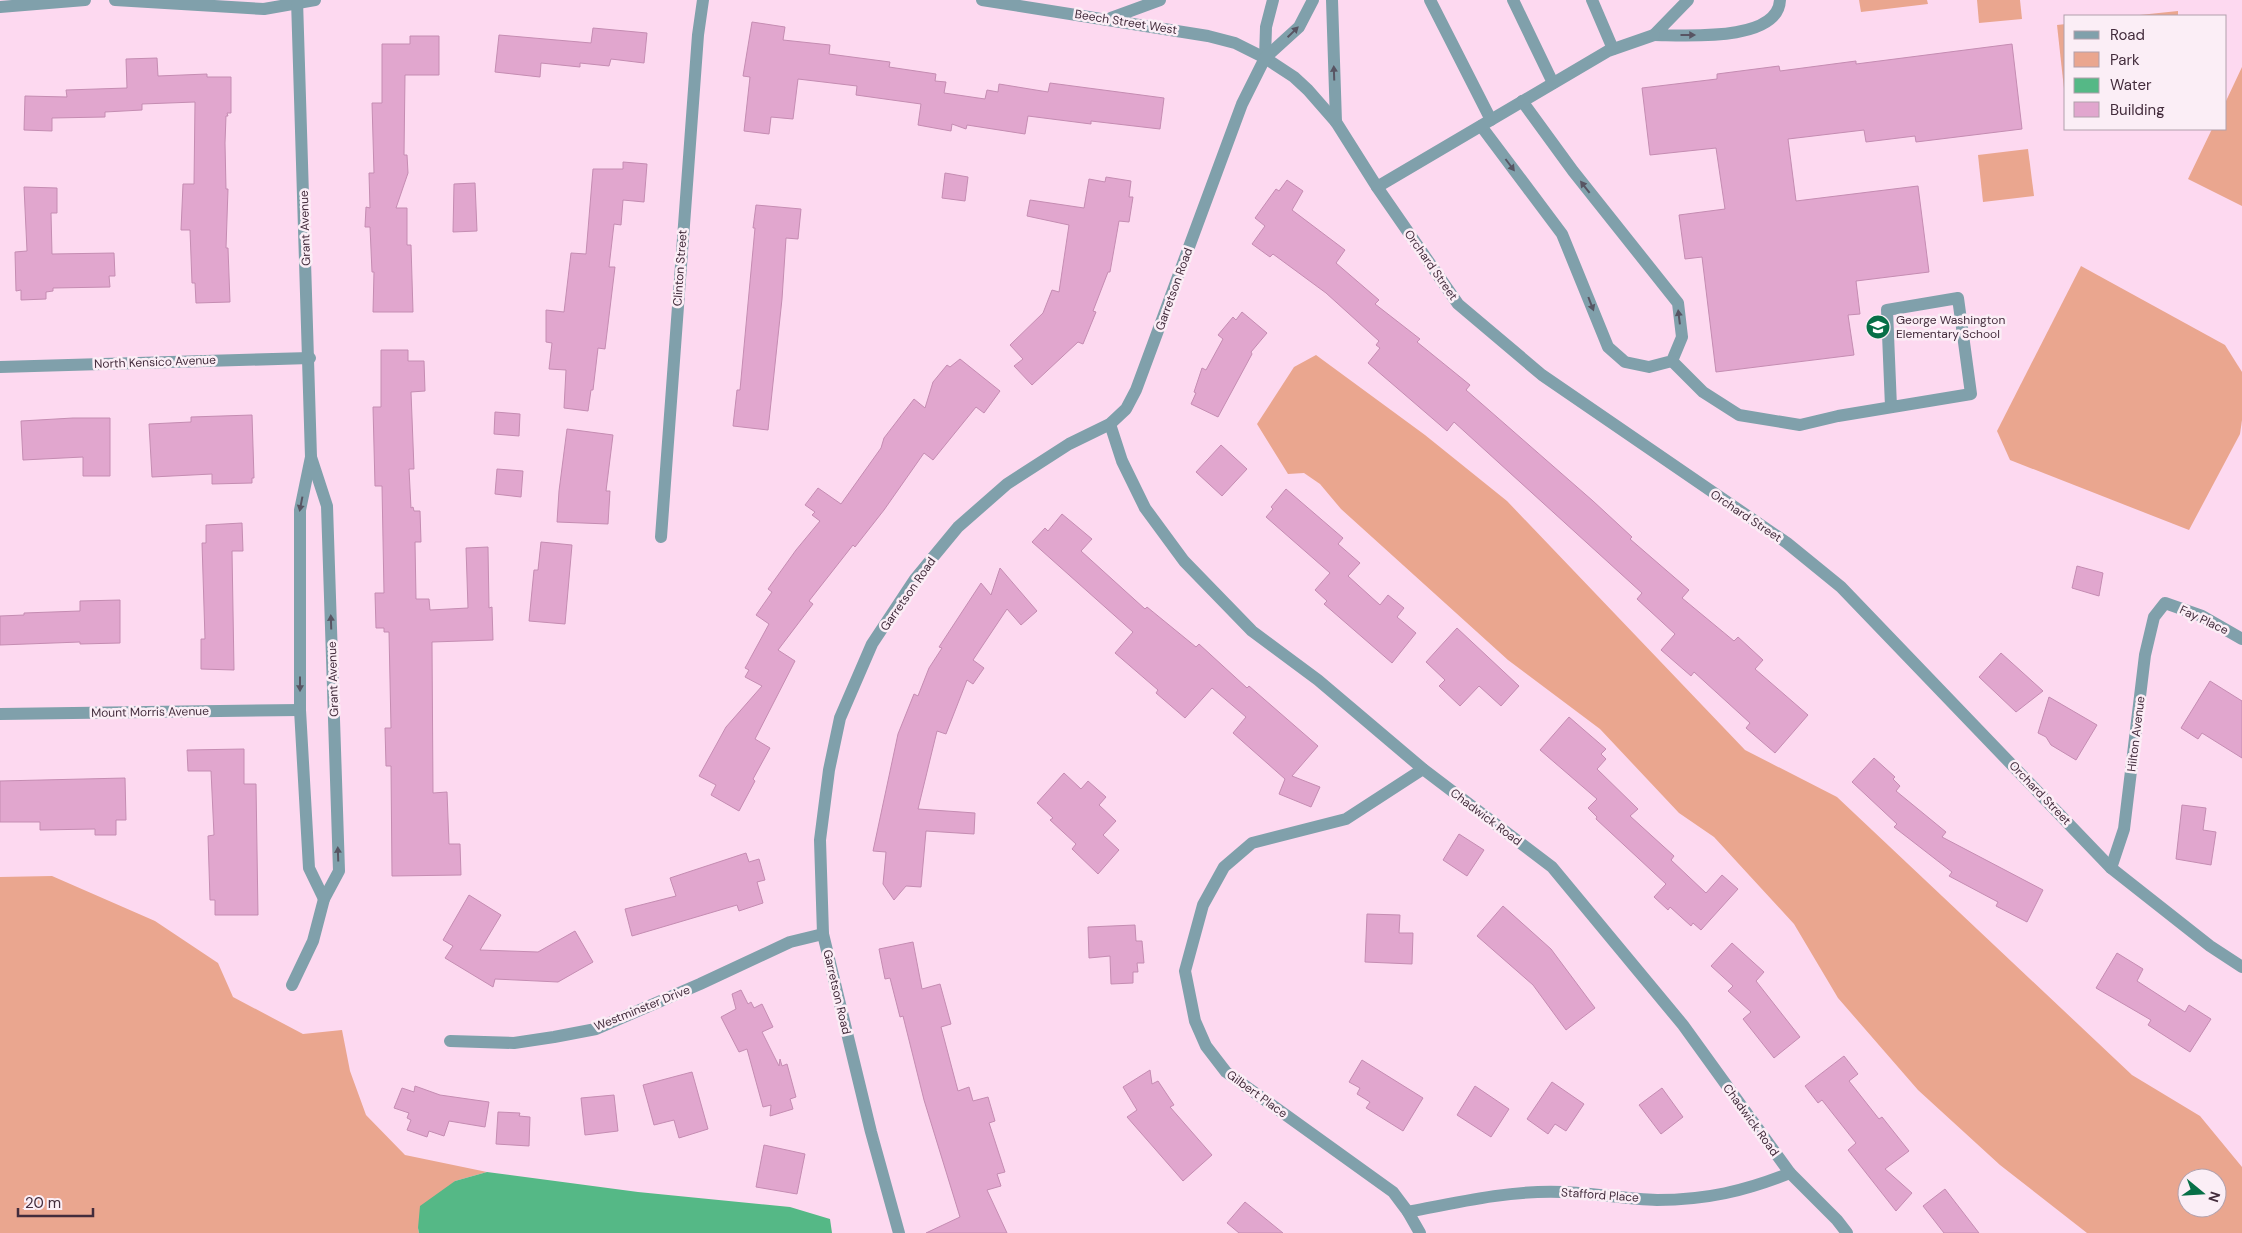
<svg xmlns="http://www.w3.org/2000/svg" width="2242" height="1233" font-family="'DM Sans',sans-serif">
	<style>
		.green { fill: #eaa68f; fill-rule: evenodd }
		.water { fill: #55b886 }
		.building { fill: #e1a6ce; stroke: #c58cb2 }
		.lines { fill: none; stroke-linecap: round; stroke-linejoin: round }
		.minor { stroke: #80a0ab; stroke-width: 12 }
		.oneway { fill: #585563 }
		.labels { text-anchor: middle; stroke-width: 5; stroke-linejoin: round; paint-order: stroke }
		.street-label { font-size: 12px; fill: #432c3c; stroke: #fbeef6 }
		.poi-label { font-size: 12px; fill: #432c3c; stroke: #fbeef6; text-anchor: start }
	</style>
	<rect width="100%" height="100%" fill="#fdd9f0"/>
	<g class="green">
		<polygon points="1859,0 1927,0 1928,4 1861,12"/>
		<polygon points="1977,0 2020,0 2022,19 1979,23"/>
		<polygon points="2178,11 2178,16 2130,16"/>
		<polygon points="2066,24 2066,107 2057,25"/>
		<polygon points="2242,67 2242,206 2188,179 2212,129 2226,129 2226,101"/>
		<polygon points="2028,149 2034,196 1983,202 1978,155"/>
		<polygon points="2081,266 2225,345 2242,372 2242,420 2240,434 2189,530 2010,460 1997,431"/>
		<path d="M 1316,355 L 1425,435 L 1507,501 L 1745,750 L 1837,797 L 2132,1075 L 2200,1116 L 2242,1167 L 2242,1233 L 2087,1233 L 2000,1165 L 1918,1090 L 1838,998 L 1794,924 L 1714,837 L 1679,813 L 1600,729 L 1508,660 L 1341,509 L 1320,484 L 1304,473 L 1288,474 L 1257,424 L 1294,367 ZM 2187,1178 L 2217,1178 L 2217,1208 L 2187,1208 Z"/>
		<polygon points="52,876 155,921 218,963 233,997 303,1034 342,1030 350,1071 366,1115 405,1155 487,1172 455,1181 418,1228 419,1233 0,1233 0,877"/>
	</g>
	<polygon class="water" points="487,1172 638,1192 790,1207 830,1219 832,1233 419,1233 418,1228 420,1206 455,1181"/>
	<g class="building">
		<polygon points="752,22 785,27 783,40 830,45 829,54 890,62 889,67 936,74 935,81 946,82 944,93 985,99 987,90 998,92 999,84 1048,92 1050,83 1164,98 1160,129 1091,121 1091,124 1028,116 1025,134 967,125 966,129 952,124 951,131 918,125 921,104 856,95 857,86 798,79 793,119 771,117 769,134 744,131 750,77 743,76"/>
		<polygon points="593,28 647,33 644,63 611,59 609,66 580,63 580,67 541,63 540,77 495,72 499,35 591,43"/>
		<polygon points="410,36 439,36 439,75 405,75 404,155 407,155 408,173 396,208 407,208 407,245 411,245 413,312 373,312 374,272 372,272 370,227 365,227 366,207 370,208 369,173 374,173 372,103 382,103 382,44 410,44"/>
		<polygon points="2012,44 2022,129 1916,142 1915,136 1866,142 1864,130 1788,139 1796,201 1918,186 1929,272 1856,281 1860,314 1848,315 1854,355 1716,372 1702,257 1685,259 1679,215 1725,209 1716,148 1650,155 1642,88 1717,79 1717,74 1779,66 1780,71 1856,61 1856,64"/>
		<polygon points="157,58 158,76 207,74 207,77 231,77 231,113 227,113 228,116 226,116 225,143 226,189 228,189 226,248 228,248 230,302 196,303 195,283 192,283 190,230 181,230 183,184 194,184 195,102 142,104 142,110 105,112 105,117 52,118 52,131 24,130 25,96 67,97 66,90 127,88 126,59"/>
		<polygon points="623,162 647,164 644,202 623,200 621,225 614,224 609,267 615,267 605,349 598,348 593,390 591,390 588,411 564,408 566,370 549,369 552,343 546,342 546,310 564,312 571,253 586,254 593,169 623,169"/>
		<polygon points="945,173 968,177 965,201 942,198"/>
		<polygon points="1106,177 1131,181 1129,197 1133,197 1129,222 1119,221 1110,272 1108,272 1093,311 1096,312 1083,344 1078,342 1032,385 1014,366 1023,359 1010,345 1043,313 1052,290 1059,292 1069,225 1027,216 1030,200 1084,208 1089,179 1105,182"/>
		<polygon points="1287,180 1303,191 1292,210 1345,250 1336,263 1379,300 1375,304 1420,339 1417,342 1470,385 1466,390 1593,501 1632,537 1630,539 1689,590 1682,598 1734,641 1738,637 1763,660 1755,669 1808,715 1775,753 1746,728 1750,723 1694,672 1691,676 1661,650 1675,634 1637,599 1642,593 1454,422 1447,431 1368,363 1380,348 1376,345 1379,341 1326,293 1273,254 1270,257 1252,244 1265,226 1255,218 1276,189 1279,191"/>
		<polygon points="475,183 477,231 453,232 454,184"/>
		<polygon points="24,187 57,188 57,213 51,213 52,254 114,253 115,276 109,276 110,287 53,288 53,291 46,292 46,299 21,300 21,290 16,291 15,252 27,251"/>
		<polygon points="756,205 801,209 798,239 786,238 782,299 768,430 733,426 737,390 740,390 755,228 753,228"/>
		<polygon points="1242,312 1267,333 1251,352 1252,354 1218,417 1191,404 1196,393 1194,392 1202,368 1206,370 1223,339 1218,335 1233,317 1236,320"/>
		<polygon points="381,350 408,350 408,361 424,361 425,391 411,392 414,469 409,469 411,508 413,507 414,511 420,511 421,542 415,542 416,599 429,599 430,610 468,608 466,548 488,547 489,608 492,607 493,640 432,642 433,793 447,792 449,844 460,844 461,875 392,876 391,766 386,766 385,728 391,728 389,632 384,632 384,628 376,628 375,593 384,593 382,486 375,486 373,407 381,407"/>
		<polygon points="960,359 1000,391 984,413 976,407 933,460 924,453 884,510 855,547 853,545 809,601 813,604 778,650 795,661 755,739 770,748 753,779 755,781 739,811 711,795 716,785 699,776 726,727 762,686 745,677 749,670 745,668 769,624 756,615 772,592 768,589 796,550 820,521 812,515 815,512 805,505 818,488 841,504 881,448 884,438 914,399 925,408 933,382 947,365 950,367"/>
		<polygon points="495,412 520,414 519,436 494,434"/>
		<polygon points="252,415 254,478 252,478 252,483 212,484 212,474 152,477 149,424 191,422 191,417"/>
		<polygon points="73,418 110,418 110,476 83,476 83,457 23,460 21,421"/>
		<polygon points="567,429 613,435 606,491 610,491 608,524 557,522 559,491"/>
		<polygon points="1221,445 1247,469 1222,496 1196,472"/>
		<polygon points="497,469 523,471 521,497 495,494"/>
		<polygon points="1286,489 1343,538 1338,544 1360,563 1348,576 1380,605 1388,595 1404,608 1397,617 1416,633 1392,663 1324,604 1327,601 1315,590 1330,573 1266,517 1273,509 1271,507"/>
		<polygon points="1062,514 1092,539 1081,551 1145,609 1147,607 1196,647 1199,644 1247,688 1249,686 1318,746 1292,776 1320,787 1311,807 1279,794 1285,779 1233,733 1246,717 1212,688 1185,718 1156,693 1158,690 1115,653 1133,632 1032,542 1045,528 1048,531"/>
		<polygon points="242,523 243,551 232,551 234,670 201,669 201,639 205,639 202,543 206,543 206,525"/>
		<polygon points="541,542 572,545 565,624 529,621 534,570 538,570"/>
		<polygon points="2077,566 2103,573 2099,596 2072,588"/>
		<polygon points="1000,568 1037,611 1021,625 1007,609 973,660 984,668 973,684 967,680 946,734 937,731 918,809 975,813 974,834 926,831 921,887 906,886 894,900 883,884 886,852 873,851 898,734 914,694 918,696 929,668 942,648 939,647 981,583 991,595"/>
		<polygon points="120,600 120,643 80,644 80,642 0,645 0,616 24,615 24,613 80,611 80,601"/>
		<polygon points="1457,628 1519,686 1501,706 1479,686 1460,706 1439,686 1445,680 1426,662"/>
		<polygon points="2001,653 2043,691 2016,712 1979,677"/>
		<polygon points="2210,681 2242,701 2242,758 2202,733 2198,739 2181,728"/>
		<polygon points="2049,697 2097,725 2076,760 2051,745 2046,737 2038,733"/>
		<polygon points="1569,717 1606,749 1601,754 1606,759 1597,769 1638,809 1630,816 1674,856 1671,860 1706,893 1722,875 1738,889 1701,930 1693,923 1691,926 1670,907 1668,910 1654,897 1666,884 1596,819 1597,817 1588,808 1597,799 1540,750"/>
		<polygon points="244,749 244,784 256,784 258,915 215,915 215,900 210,900 208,836 214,835 211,771 188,771 187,750"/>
		<polygon points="1874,758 1895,777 1893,779 1900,786 1896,791 1946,832 1942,837 2043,890 2027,922 1996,906 1998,902 1949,876 1952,872 1894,827 1897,824 1852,782"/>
		<polygon points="1064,773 1081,789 1088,781 1106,797 1099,805 1116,821 1103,835 1119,850 1098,874 1072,849 1076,844 1050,820 1053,818 1037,803"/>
		<polygon points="125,778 126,820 116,820 116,835 95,835 95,829 40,830 40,822 0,822 0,781"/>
		<polygon points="2182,805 2206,808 2203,830 2216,832 2211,865 2176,859"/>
		<polygon points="1459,834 1484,850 1467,876 1443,860"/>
		<polygon points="746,853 749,862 759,859 765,880 757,882 763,903 739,911 737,905 632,936 625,909 676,896 670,878"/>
		<polygon points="469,895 501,915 480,950 538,952 575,931 593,962 558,982 495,979 493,987 445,958 453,946 443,940"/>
		<polygon points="1503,906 1551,949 1595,1008 1566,1030 1533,985 1477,936"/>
		<polygon points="1367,914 1400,915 1399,933 1413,933 1412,964 1365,962"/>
		<polygon points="1135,925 1136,941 1142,941 1144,963 1137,963 1138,972 1133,972 1133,983 1111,984 1110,956 1089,958 1088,927"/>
		<polygon points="913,942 922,989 940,984 951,1024 941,1027 958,1091 969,1087 973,1101 988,1097 995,1121 989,1123 1005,1172 997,1174 1001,1186 987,1190 1007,1233 926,1233 960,1217 924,1100 903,1016 900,1017 890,978 885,979 879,949"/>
		<polygon points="1732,943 1764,972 1756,981 1800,1037 1774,1058 1743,1019 1751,1012 1728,991 1733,986 1711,966"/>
		<polygon points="2117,953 2143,969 2137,981 2185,1012 2189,1005 2211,1019 2190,1052 2148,1025 2151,1020 2096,988"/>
		<polygon points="741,990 748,1004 751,1002 754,1008 762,1004 773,1027 762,1032 779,1066 780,1059 782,1066 787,1064 796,1097 790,1099 793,1109 770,1116 771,1105 763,1107 747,1049 739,1052 721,1017 736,1009 732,994"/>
		<polygon points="1844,1056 1858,1074 1849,1081 1879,1119 1882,1117 1909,1151 1885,1169 1912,1193 1896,1211 1848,1150 1856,1143 1822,1100 1818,1103 1805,1086"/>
		<polygon points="1362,1060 1423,1098 1403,1131 1366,1108 1370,1102 1357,1094 1360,1088 1349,1082"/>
		<polygon points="1150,1070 1152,1084 1158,1081 1174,1105 1170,1107 1212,1155 1183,1181 1127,1117 1137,1110 1123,1087"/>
		<polygon points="692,1072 708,1129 679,1138 674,1120 654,1125 643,1085"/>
		<polygon points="1552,1082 1584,1104 1566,1131 1555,1124 1548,1134 1527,1119"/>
		<polygon points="415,1086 440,1095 489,1102 485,1127 449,1121 444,1136 429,1131 427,1137 407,1130 411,1120 407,1118 409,1113 394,1108 402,1088 414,1092"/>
		<polygon points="1475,1086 1509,1109 1491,1137 1457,1115"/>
		<polygon points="1662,1088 1683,1117 1661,1134 1639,1105"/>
		<polygon points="614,1095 618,1131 585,1135 581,1098"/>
		<polygon points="498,1112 520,1113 519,1116 530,1117 529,1146 496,1144"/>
		<polygon points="764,1145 805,1154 797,1194 756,1187"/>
		<polygon points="1945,1189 1979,1233 1944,1233 1923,1206"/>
		<polygon points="1245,1202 1283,1233 1239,1233 1227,1223"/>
	</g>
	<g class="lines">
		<g class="minor">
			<polyline points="115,0 264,9 315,0"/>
			<polyline points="297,0 311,457 300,510 300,710 309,868 324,899"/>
			<polyline points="982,0 1208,36 1235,43 1265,58 1294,77 1308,90 1336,122 1377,187 1458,304 1542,375 1787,543 1841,587 2111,868 2210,946 2242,967"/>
			<polyline points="1332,0 1336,122"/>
			<polyline points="1430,0 1491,120"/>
			<polyline points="1513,0 1553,83"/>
			<polyline points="1592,0 1613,49"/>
			<path d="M 1688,0 L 1654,35 C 1682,35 1778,43 1780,0"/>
			<polyline points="0,7 85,0"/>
			<polyline points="1111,18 1160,0"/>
			<polyline points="1265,58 1266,27 1273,0"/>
			<polyline points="1481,126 1562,234 1608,347 1625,362 1649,367 1672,361 1682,337 1678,303 1573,171 1522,101"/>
			<polyline points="1377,187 1608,51 1654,35"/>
			<polyline points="1672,361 1703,392 1739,415 1800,425 1838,416 1971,394 1958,298 1887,310 1891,407"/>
			<polyline points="0,367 310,358"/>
			<polyline points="1110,424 1122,461 1145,508 1184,561 1252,631 1318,680 1423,769 1552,867 1683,1025 1790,1173 1837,1220 1847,1233"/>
			<polyline points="661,537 698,35 703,0"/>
			<polyline points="0,714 300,710"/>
			<polyline points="2111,868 2124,829 2145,655 2154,617 2165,603 2202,616 2242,639"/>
			<polyline points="292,985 313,941 324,899 339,871 327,506 311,457"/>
			<polyline points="450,1041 514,1043 554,1037 596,1029 700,984 790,942 823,934"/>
			<path d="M 1408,1212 C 1459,1202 1510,1190 1562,1192 C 1594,1193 1625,1199 1657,1200 C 1706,1200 1745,1191 1790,1173"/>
			<polyline points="899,1233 871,1132 823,934 820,840 829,770 840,718 872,644 915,579 958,527 1007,484 1069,444 1110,424 1126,409 1136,390 1242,104 1265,58 1299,27 1313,0"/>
			<polyline points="1420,1233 1408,1212 1393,1192 1226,1072 1206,1046 1195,1021 1185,971 1203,905 1224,867 1252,843 1346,819 1423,769"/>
		</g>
	</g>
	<defs><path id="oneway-solid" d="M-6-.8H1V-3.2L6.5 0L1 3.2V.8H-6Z" transform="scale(1.25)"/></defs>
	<g class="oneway">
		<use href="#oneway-solid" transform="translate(1293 32) rotate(-44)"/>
		<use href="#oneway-solid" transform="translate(1688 35)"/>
		<use href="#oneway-solid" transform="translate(1334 73) rotate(-92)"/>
		<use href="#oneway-solid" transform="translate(1510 165) rotate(53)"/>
		<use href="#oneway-solid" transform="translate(1585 187) rotate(-128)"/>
		<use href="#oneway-solid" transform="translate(1591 304) rotate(69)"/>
		<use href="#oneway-solid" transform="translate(1679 317) rotate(-97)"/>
		<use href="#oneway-solid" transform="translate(301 504) rotate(101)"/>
		<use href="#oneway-solid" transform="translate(331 622) rotate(-92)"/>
		<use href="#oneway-solid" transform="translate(300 684) rotate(90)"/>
		<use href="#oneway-solid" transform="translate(338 854) rotate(-92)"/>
	</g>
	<defs>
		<symbol id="school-disc" viewBox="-11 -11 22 22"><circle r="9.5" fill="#076f47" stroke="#fbeef6"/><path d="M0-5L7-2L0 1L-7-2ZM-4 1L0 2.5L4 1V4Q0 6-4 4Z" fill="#fff"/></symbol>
	</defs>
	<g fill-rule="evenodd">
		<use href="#school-disc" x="1864" y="313" width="28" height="28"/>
	</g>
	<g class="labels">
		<g class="street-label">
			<text transform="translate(1126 22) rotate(9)" y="4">Beech Street West</text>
			<text transform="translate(305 228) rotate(-92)" y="4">Grant Avenue</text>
			<text transform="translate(1431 265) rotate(55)" y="4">Orchard Street</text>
			<text transform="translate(680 268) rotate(-86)" y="4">Clinton Street</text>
			<text transform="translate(1174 289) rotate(-70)" y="4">Garretson Road</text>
			<text transform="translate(155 362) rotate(-2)" y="4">North Kensico Avenue</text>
			<text transform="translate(1746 516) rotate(34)" y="4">Orchard Street</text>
			<text transform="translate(908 594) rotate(-55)" y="4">Garretson Road</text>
			<text transform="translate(2204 620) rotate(25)" y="4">Fay Place</text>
			<text transform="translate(333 679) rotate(-92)" y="4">Grant Avenue</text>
			<text transform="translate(150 712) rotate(-1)" y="4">Mount Morris Avenue</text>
			<text transform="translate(2136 734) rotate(-83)" y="4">Hilton Avenue</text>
			<text transform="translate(2040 793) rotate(46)" y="4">Orchard Street</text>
			<text transform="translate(1486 817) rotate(37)" y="4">Chadwick Road</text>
			<text transform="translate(837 992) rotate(77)" y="4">Garretson Road</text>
			<text transform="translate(642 1008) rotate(-22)" y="4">Westminster Drive</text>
			<text transform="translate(1257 1094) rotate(36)" y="4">Gilbert Place</text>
			<text transform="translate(1751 1120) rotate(54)" y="4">Chadwick Road</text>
			<text transform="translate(1600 1195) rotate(4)" y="4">Stafford Place</text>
		</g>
		<g class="poi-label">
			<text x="1896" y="324">George Washington<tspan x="1896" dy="14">Elementary School</tspan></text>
		</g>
	</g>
	<rect x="2064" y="15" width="162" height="115" fill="#fbeef6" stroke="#b1a0ac"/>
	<rect x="2074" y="31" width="25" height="8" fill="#80a0ab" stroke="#b1a0ac"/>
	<text x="2110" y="40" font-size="15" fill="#432c3c">Road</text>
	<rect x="2074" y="52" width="25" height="15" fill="#eaa68f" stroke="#b1a0ac"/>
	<text x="2110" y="65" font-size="15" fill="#432c3c">Park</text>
	<rect x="2074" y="78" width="25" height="15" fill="#55b886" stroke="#b1a0ac"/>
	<text x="2110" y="90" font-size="15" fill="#432c3c">Water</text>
	<rect x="2074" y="102" width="25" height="15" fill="#e1a6ce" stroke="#b1a0ac"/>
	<text x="2110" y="115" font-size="15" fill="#432c3c">Building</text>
	<g transform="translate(2202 1193) rotate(108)"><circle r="24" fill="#fbeef6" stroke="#b1a0ac"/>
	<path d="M0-4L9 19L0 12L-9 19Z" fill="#076f47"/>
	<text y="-8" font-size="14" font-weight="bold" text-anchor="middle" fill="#432c3c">N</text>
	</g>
	<path d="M18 1208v8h75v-8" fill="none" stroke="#432c3c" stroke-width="2.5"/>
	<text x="25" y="1208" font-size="15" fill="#432c3c" stroke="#fbeef6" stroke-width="4" paint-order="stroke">20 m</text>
</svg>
